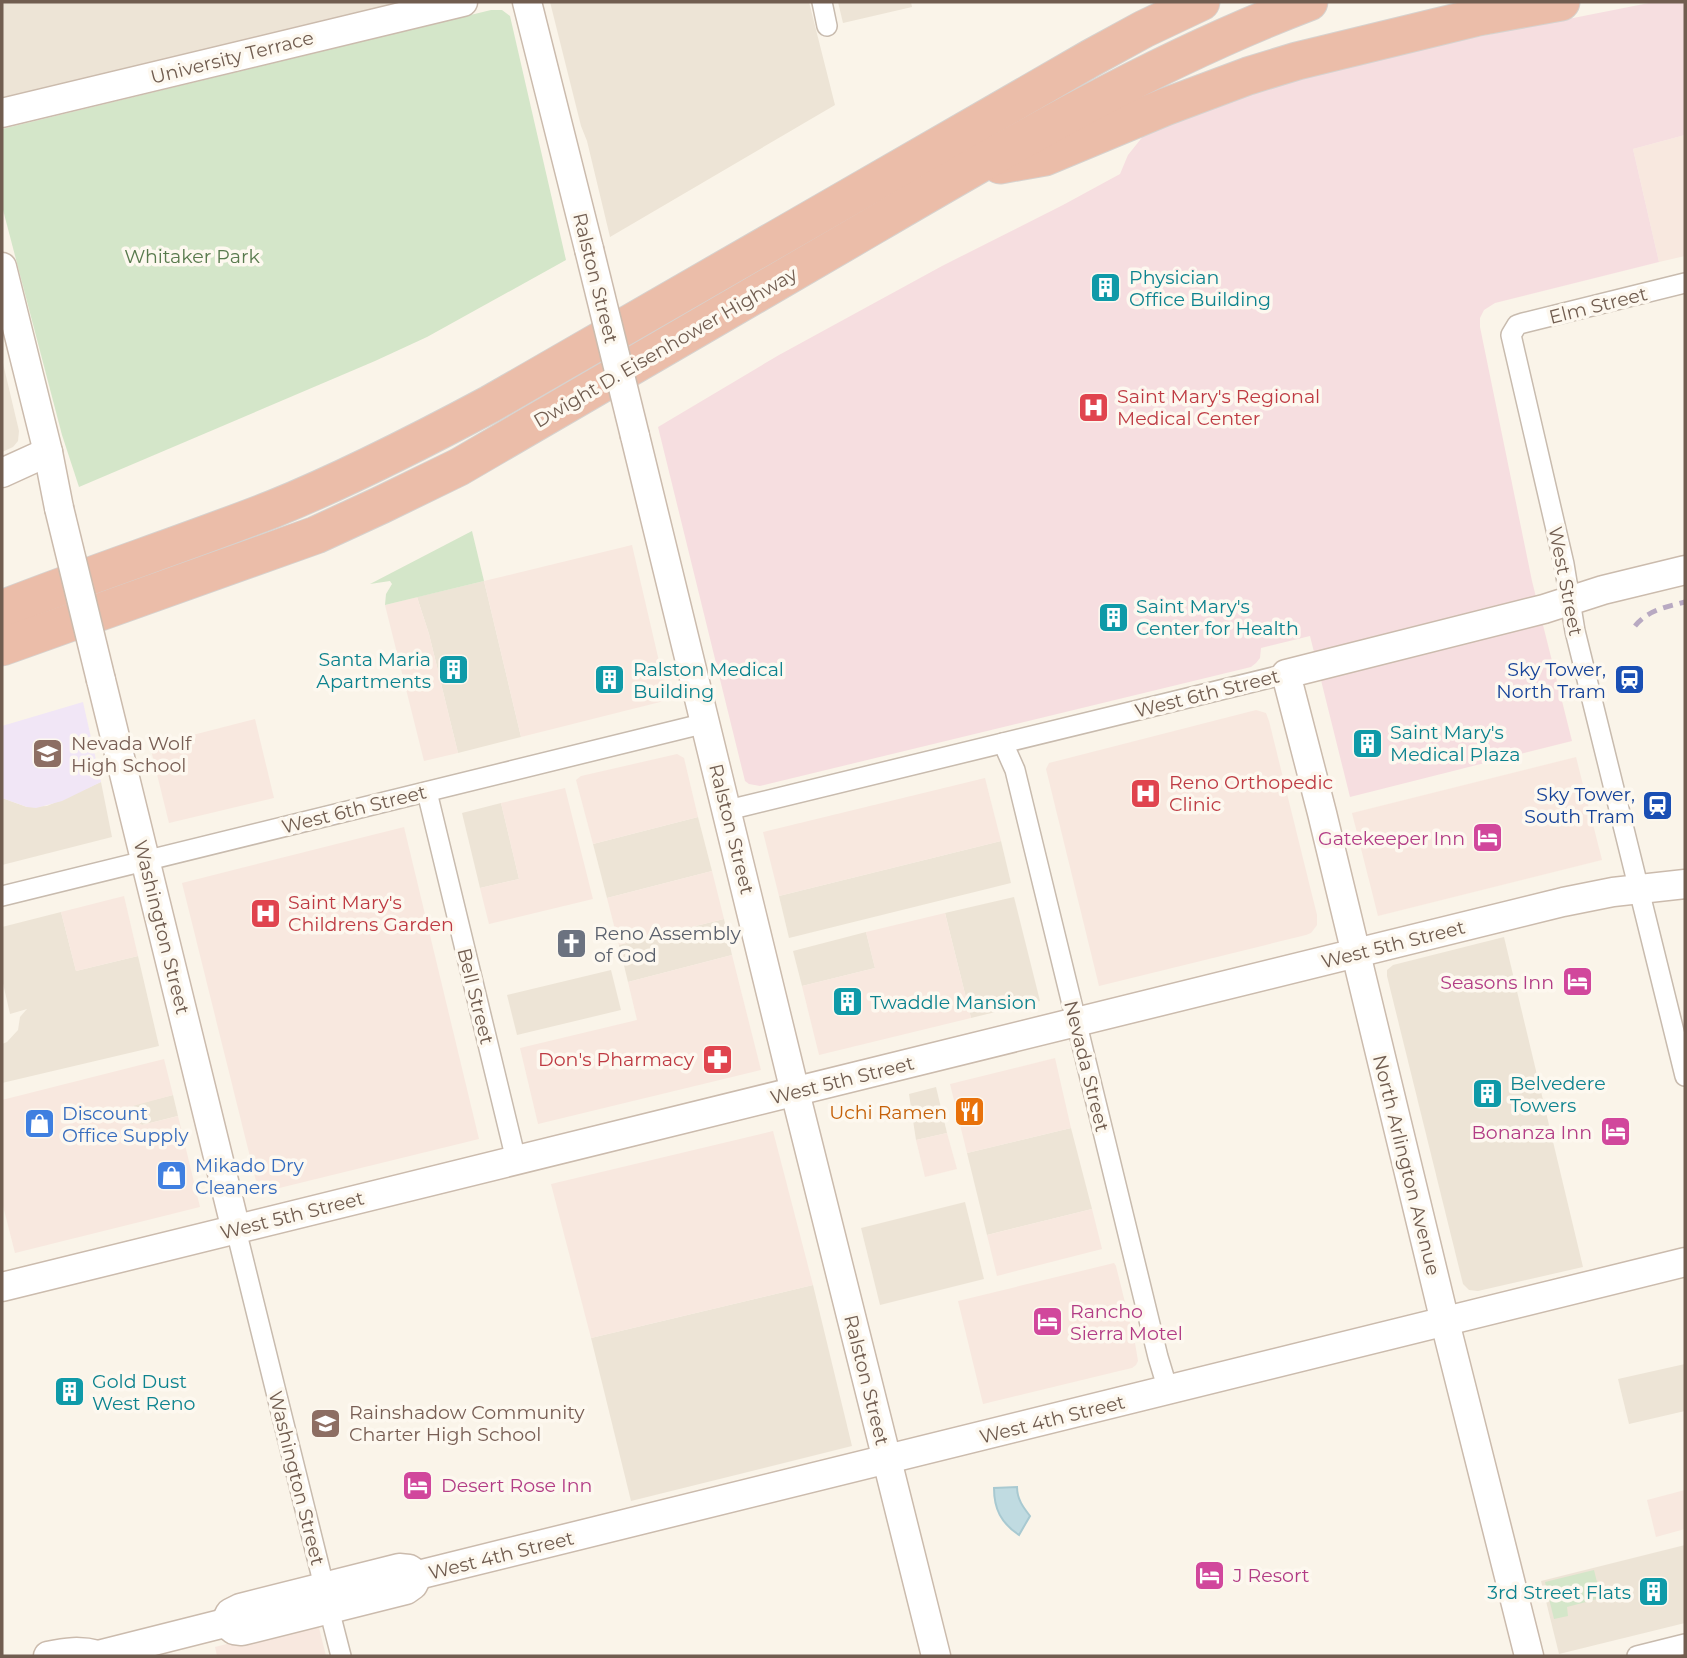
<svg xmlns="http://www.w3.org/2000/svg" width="1687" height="1658" font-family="Montserrat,sans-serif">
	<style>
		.residential { fill: #ede4d6 }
		.commercial { fill: #f8e8df }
		.education { fill: #f1e6f6 }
		.medical { fill: #f6dee0 }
		.green { fill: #d4e6c9 }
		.water { fill: #c0dbe1; stroke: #a8c9d1; stroke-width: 2 }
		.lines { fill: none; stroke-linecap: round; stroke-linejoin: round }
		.street-casing { stroke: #c8bbae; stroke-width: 22 }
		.secondary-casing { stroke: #cbbbad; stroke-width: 31 }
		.highway-casing { stroke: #d7d2ce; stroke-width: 39 }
		.street { stroke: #fff; stroke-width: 19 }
		.secondary { stroke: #fff; stroke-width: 28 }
		.highway { stroke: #ebbda9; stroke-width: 37 }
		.rail { stroke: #b8a9c2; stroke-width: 5; stroke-dasharray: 10 7; stroke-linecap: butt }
		.secondary-bridge-casing { stroke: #cbbbad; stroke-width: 31; stroke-linecap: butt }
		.secondary-bridge { stroke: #fff; stroke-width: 28 }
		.labels { text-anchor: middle; stroke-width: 7; stroke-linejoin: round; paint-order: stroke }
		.street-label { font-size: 19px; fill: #715d50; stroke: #fdf8ef }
		.park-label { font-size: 19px; fill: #587a4d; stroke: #fdf8ef }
		.culture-label { font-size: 19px; fill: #0d838f; stroke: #fdf8ef; text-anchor: start }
		.health-label { font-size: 19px; fill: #be3a42; stroke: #fdf8ef; text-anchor: start }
		.transit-label { font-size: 19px; fill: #164399; stroke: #fdf8ef; text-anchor: end }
		.education-label { font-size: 19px; fill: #785e54; stroke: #fdf8ef; text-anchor: start }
		.hotel-label { font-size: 19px; fill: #b23c85; stroke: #fdf8ef; text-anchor: end }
		.worship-label { font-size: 19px; fill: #5b616d; stroke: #fdf8ef; text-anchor: start }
		.food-label { font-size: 19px; fill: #c56008; stroke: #fdf8ef; text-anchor: end }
		.shop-label { font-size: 19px; fill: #366cbe; stroke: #fdf8ef; text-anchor: start }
	</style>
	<rect width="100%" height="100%" fill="#faf4e9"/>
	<g class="residential">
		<polygon points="2,2 400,2 2,98"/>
		<polygon points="550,2 809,2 835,105 610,237 587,141 581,126"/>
		<polygon points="838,2 911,2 912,7 843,23"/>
		<polygon points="2,359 19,431 18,441 13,447 2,452"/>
		<polygon points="484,581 521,737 458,753 429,634 417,597"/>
		<polygon points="101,782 112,837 2,865 2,798 27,807 47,806"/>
		<polygon points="501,803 519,879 480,888 462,813"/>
		<polygon points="698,817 712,871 607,898 593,844"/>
		<polygon points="1001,841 1011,883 789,938 779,896"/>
		<polygon points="1014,897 1040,1001 971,1018 945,913"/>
		<polygon points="61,912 76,971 138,956 159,1046 2,1083 2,1044 7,1042 18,1030 20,1017 27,1009 10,1014 2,979 2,927"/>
		<polygon points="724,919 732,955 628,982 619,945"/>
		<polygon points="866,932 875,968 802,986 793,951"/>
		<polygon points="1504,937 1583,1267 1478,1291 1469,1290 1463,1284 1387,976 1387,970 1393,965"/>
		<polygon points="611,970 621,1010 517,1035 507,995"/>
		<polygon points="936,1087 947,1133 916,1140 909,1094"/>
		<polygon points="173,1095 178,1116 142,1125 139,1123 133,1105"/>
		<polygon points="1071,1128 1092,1209 987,1235 967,1153"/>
		<polygon points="965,1202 984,1279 880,1305 861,1228"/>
		<polygon points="813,1285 852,1446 631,1501 591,1338"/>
		<polygon points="1685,1364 1685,1411 1629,1424 1618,1379"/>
		<polygon points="1685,1545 1685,1623 1559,1654 1541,1581"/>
	</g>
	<g class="commercial">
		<polygon points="1685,135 1685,256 1659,262 1633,149"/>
		<polygon points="632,545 668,700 521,737 484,581"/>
		<polygon points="417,597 429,634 458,753 424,761 385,605"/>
		<polygon points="1256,710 1266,713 1269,721 1317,915 1317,925 1311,933 1306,935 1099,986 1046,769 1049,763"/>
		<polygon points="255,719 274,798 169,823 150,746"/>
		<polygon points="677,754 684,758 698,817 593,844 576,780 581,776"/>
		<polygon points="1576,757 1602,860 1378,916 1352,813"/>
		<polygon points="985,778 1001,841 779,896 763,832"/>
		<polygon points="565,788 593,899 489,924 480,888 519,879 501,803"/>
		<polygon points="404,827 479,1139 259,1193 182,883"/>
		<polygon points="712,871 724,919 619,945 607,898"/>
		<polygon points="124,896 138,956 76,971 61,912"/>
		<polygon points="945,913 971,1018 819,1055 802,986 875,968 866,932"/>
		<polygon points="732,955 761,1070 538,1124 520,1048 637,1020 628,982"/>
		<polygon points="1055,1058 1071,1128 967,1153 950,1084"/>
		<polygon points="164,1059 173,1095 133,1106 137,1121 142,1125 178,1116 200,1207 15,1253 2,1202 2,1100"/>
		<polygon points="773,1131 813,1285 591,1338 551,1184"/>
		<polygon points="947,1133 957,1169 925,1177 916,1140"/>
		<polygon points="1092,1209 1102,1249 997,1276 987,1235"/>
		<polygon points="1114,1263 1116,1266 1135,1343 1138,1361 1136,1365 1132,1368 1115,1372 983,1404 958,1301"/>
		<polygon points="1685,1490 1685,1529 1656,1537 1647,1500"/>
		<polygon points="308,1623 316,1624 319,1628 326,1656 217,1656 215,1647"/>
	</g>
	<polygon class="education" points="83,702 101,782 62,801 36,808 27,807 2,798 2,726"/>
	<polygon class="medical" points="1654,2 1685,2 1685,135 1633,149 1659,262 1495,303 1484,310 1480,318 1480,327 1532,581 1572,741 1350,797 1310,636 1261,648 1260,658 1256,663 1251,667 760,786 749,784 745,781 658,427 779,355 942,266 1063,205 1120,174 1128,155 1148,130 1211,100 1452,42"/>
	<g class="green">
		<polygon points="491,10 502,10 510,16 566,260 427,337 375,361 79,487 62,435 2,206 2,129"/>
		<polygon points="472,531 484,581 385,605 386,594 392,584 390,581 370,584"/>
		<polygon points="1594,1570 1601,1598 1567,1607 1568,1616 1554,1619 1545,1582"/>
	</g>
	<path class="water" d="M 1017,1487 C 1017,1499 1023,1507 1030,1516 L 1019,1535 C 1001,1523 994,1509 994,1488 Z"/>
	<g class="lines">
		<defs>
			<g id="street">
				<polyline points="822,2 827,26"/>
				<polyline points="1685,283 1523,323 1517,325 1511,335 1564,564 1575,631 1685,1076"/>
				<polyline points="1003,743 1015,770 1023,803 1158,1357 1168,1390"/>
				<polyline points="427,792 516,1160"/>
				<polyline points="728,810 1286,674"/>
				<polyline points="2,896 706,723"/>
				<polyline points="236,1230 324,1586"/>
				<polyline points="329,1609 341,1656"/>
				<polyline points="1637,1656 1685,1644"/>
			</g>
			<g id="secondary">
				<polyline points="527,2 589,249"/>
				<polyline points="2,113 463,2"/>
				<polyline points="2,267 48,452 59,508"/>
				<polyline points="635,436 795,1092 936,1656"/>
				<polyline points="2,473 48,452"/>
				<polyline points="101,680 236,1230"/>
				<polyline points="2,1287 1563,902 1613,892 1685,884"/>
				<polyline points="225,1623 230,1613 240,1608 399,1568 409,1569 418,1575 1685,1262"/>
				<path d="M 48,1656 C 66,1652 80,1650 98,1655 L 225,1623 L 234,1630 L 242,1631 L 406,1590 L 413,1585 L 418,1575"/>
				<polyline points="1529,1656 1445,1322 1322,813 1286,674 1544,609 1603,590 1685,570"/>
			</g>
			<g id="highway">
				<polyline points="1000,165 1045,157 1165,107 1248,76 1297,61 1478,17 1561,2"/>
				<path d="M 2,609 C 91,574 183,544 273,509 C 347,479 419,442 490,404 L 1091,58 L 1144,29 L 1201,2"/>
				<path d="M 2,647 L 316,535 L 381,505 L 459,467 C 595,388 731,309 866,230 C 1009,146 1154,61 1309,2"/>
			</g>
		</defs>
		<use href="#street" class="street-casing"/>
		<use href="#secondary" class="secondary-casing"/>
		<use href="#highway" class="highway-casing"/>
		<use href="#street" class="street"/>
		<use href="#secondary" class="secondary"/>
		<use href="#highway" class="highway"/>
		<path class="rail" d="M 1635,626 C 1648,610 1666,607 1685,602"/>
		<defs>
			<g id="secondary-bridge">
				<polyline points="589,249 635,436"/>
				<polyline points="59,508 101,680"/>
			</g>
		</defs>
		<use href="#secondary-bridge" class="secondary-bridge-casing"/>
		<use href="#secondary-bridge" class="secondary-bridge"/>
	</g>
	<defs>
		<symbol id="building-square" viewBox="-11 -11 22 22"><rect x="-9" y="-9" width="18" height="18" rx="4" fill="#0f9aa8" stroke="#fdf8ef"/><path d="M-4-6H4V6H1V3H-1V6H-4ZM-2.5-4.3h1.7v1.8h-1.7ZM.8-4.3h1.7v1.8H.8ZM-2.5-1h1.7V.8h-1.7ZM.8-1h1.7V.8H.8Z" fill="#fff"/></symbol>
		<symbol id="hospital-square" viewBox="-11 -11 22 22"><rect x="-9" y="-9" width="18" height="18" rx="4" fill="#e0444e" stroke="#fdf8ef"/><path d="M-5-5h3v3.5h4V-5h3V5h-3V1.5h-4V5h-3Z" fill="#fff"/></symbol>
		<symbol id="station-square" viewBox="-11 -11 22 22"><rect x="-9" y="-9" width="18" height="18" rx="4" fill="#1a4fb4" stroke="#fdf8ef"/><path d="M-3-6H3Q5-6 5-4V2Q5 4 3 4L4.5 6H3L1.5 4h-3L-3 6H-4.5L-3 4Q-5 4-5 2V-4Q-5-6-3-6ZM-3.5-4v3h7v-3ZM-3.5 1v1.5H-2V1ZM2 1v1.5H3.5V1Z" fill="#fff"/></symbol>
		<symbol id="school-square" viewBox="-11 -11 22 22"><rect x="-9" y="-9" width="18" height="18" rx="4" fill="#8d6e63" stroke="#fdf8ef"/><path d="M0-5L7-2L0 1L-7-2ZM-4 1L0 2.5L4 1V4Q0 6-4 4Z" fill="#fff"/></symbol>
		<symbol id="hotel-square" viewBox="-11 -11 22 22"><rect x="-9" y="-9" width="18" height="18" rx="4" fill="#d1479c" stroke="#fdf8ef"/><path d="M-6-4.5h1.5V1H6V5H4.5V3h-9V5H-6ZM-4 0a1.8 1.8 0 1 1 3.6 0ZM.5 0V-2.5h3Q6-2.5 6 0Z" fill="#fff"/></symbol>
		<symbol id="church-square" viewBox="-11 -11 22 22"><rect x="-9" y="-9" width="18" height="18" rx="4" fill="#6b7280" stroke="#fdf8ef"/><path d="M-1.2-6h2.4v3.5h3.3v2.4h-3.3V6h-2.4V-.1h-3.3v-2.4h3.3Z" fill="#fff"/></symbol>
		<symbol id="pharmacy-square" viewBox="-11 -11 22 22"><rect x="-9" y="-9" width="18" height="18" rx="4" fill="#e0444e" stroke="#fdf8ef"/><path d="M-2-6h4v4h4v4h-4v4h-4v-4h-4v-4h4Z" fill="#fff"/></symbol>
		<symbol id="restaurant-square" viewBox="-11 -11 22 22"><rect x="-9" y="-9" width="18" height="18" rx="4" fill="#e8710a" stroke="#fdf8ef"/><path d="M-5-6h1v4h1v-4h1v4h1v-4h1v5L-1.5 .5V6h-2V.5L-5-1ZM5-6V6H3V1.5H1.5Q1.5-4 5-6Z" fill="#fff"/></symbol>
		<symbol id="shop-square" viewBox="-11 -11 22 22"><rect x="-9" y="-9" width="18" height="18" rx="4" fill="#3f7fe0" stroke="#fdf8ef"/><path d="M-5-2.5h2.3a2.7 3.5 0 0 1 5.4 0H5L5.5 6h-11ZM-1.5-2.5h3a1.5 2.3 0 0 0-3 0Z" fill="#fff"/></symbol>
	</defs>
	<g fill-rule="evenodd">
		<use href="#building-square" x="1088" y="270" width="35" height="35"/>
		<use href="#hospital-square" x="1076" y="390" width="35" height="35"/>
		<use href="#building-square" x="1096" y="600" width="35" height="35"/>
		<use href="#building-square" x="436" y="652" width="35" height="35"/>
		<use href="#building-square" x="592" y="662" width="35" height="35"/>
		<use href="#station-square" x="1612" y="662" width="35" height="35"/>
		<use href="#building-square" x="1350" y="726" width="35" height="35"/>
		<use href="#school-square" x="30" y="736" width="35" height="35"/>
		<use href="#hospital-square" x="1128" y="776" width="35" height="35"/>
		<use href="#station-square" x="1640" y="788" width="35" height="35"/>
		<use href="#hotel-square" x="1470" y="820" width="35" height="35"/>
		<use href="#hospital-square" x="248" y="896" width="35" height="35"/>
		<use href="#church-square" x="554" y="926" width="35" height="35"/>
		<use href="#hotel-square" x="1560" y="964" width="35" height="35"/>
		<use href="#building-square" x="830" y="984" width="35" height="35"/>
		<use href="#pharmacy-square" x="700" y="1042" width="35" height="35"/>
		<use href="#building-square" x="1470" y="1076" width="35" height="35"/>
		<use href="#restaurant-square" x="952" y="1094" width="35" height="35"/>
		<use href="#shop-square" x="22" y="1106" width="35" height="35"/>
		<use href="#hotel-square" x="1598" y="1114" width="35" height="35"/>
		<use href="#shop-square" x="154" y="1158" width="35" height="35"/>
		<use href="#hotel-square" x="1030" y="1304" width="35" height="35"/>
		<use href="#building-square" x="52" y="1374" width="35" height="35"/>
		<use href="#school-square" x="308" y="1406" width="35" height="35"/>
		<use href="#hotel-square" x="400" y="1468" width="35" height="35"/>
		<use href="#hotel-square" x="1192" y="1558" width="35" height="35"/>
		<use href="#building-square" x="1636" y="1574" width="35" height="35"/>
	</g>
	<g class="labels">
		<g class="street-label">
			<text transform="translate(232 57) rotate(-14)" y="7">University Terrace</text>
			<text transform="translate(596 278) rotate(76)" y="7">Ralston Street</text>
			<text transform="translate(1598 305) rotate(-14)" y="7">Elm Street</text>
			<text transform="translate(665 347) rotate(-30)" y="7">Dwight D. Eisenhower Highway</text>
			<text transform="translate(1566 581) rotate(79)" y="7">West Street</text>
			<text transform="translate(1207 693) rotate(-14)" y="7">West 6th Street</text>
			<text transform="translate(354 809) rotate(-14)" y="7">West 6th Street</text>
			<text transform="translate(732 829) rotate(76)" y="7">Ralston Street</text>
			<text transform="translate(162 927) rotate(76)" y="7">Washington Street</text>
			<text transform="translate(1393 944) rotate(-14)" y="7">West 5th Street</text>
			<text transform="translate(476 996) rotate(76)" y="7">Bell Street</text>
			<text transform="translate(1087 1066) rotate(76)" y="7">Nevada Street</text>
			<text transform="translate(842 1080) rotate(-14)" y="7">West 5th Street</text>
			<text transform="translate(1407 1165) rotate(76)" y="7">North Arlington Avenue</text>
			<text transform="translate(292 1215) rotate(-14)" y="7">West 5th Street</text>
			<text transform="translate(867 1380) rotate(76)" y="7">Ralston Street</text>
			<text transform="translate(1052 1419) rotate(-14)" y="7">West 4th Street</text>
			<text transform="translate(297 1478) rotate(76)" y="7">Washington Street</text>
			<text transform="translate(501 1555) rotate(-14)" y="7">West 4th Street</text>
		</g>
		<g class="park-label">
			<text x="192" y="263">Whitaker Park</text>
		</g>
		<g class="culture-label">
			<text x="1129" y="284">Physician<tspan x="1129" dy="22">Office Building</tspan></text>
			<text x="1136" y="613">Saint Mary's<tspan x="1136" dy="22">Center for Health</tspan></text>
			<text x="431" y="666" text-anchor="end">Santa Maria<tspan x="431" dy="22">Apartments</tspan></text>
			<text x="633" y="676">Ralston Medical<tspan x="633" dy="22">Building</tspan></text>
			<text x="1390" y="739">Saint Mary's<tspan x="1390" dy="22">Medical Plaza</tspan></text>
			<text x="870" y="1009">Twaddle Mansion</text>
			<text x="1510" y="1090">Belvedere<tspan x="1510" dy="22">Towers</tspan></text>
			<text x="92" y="1388">Gold Dust<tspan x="92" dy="22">West Reno</tspan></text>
			<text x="1631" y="1599" text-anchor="end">3rd Street Flats</text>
		</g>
		<g class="health-label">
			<text x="1117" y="403">Saint Mary's Regional<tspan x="1117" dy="22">Medical Center</tspan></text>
			<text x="1169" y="789">Reno Orthopedic<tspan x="1169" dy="22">Clinic</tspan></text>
			<text x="288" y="909">Saint Mary's<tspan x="288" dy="22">Childrens Garden</tspan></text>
			<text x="694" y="1066" text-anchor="end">Don's Pharmacy</text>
		</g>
		<g class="transit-label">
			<text x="1606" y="676">Sky Tower,<tspan x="1606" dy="22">North Tram</tspan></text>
			<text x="1635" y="801">Sky Tower,<tspan x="1635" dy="22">South Tram</tspan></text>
		</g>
		<g class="education-label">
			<text x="71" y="750">Nevada Wolf<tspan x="71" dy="22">High School</tspan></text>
			<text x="349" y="1419">Rainshadow Community<tspan x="349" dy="22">Charter High School</tspan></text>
		</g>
		<g class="hotel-label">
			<text x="1465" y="845">Gatekeeper Inn</text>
			<text x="1554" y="989">Seasons Inn</text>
			<text x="1592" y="1139">Bonanza Inn</text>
			<text x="1070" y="1318" text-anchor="start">Rancho<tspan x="1070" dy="22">Sierra Motel</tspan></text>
			<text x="441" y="1492" text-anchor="start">Desert Rose Inn</text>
			<text x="1233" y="1582" text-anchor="start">J Resort</text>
		</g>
		<g class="worship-label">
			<text x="594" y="940">Reno Assembly<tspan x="594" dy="22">of God</tspan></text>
		</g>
		<g class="food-label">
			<text x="947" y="1119">Uchi Ramen</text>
		</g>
		<g class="shop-label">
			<text x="62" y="1120">Discount<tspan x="62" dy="22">Office Supply</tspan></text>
			<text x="195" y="1172">Mikado Dry<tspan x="195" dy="22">Cleaners</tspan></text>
		</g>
	</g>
	<rect width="1687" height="1658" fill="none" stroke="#715d50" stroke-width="7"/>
</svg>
